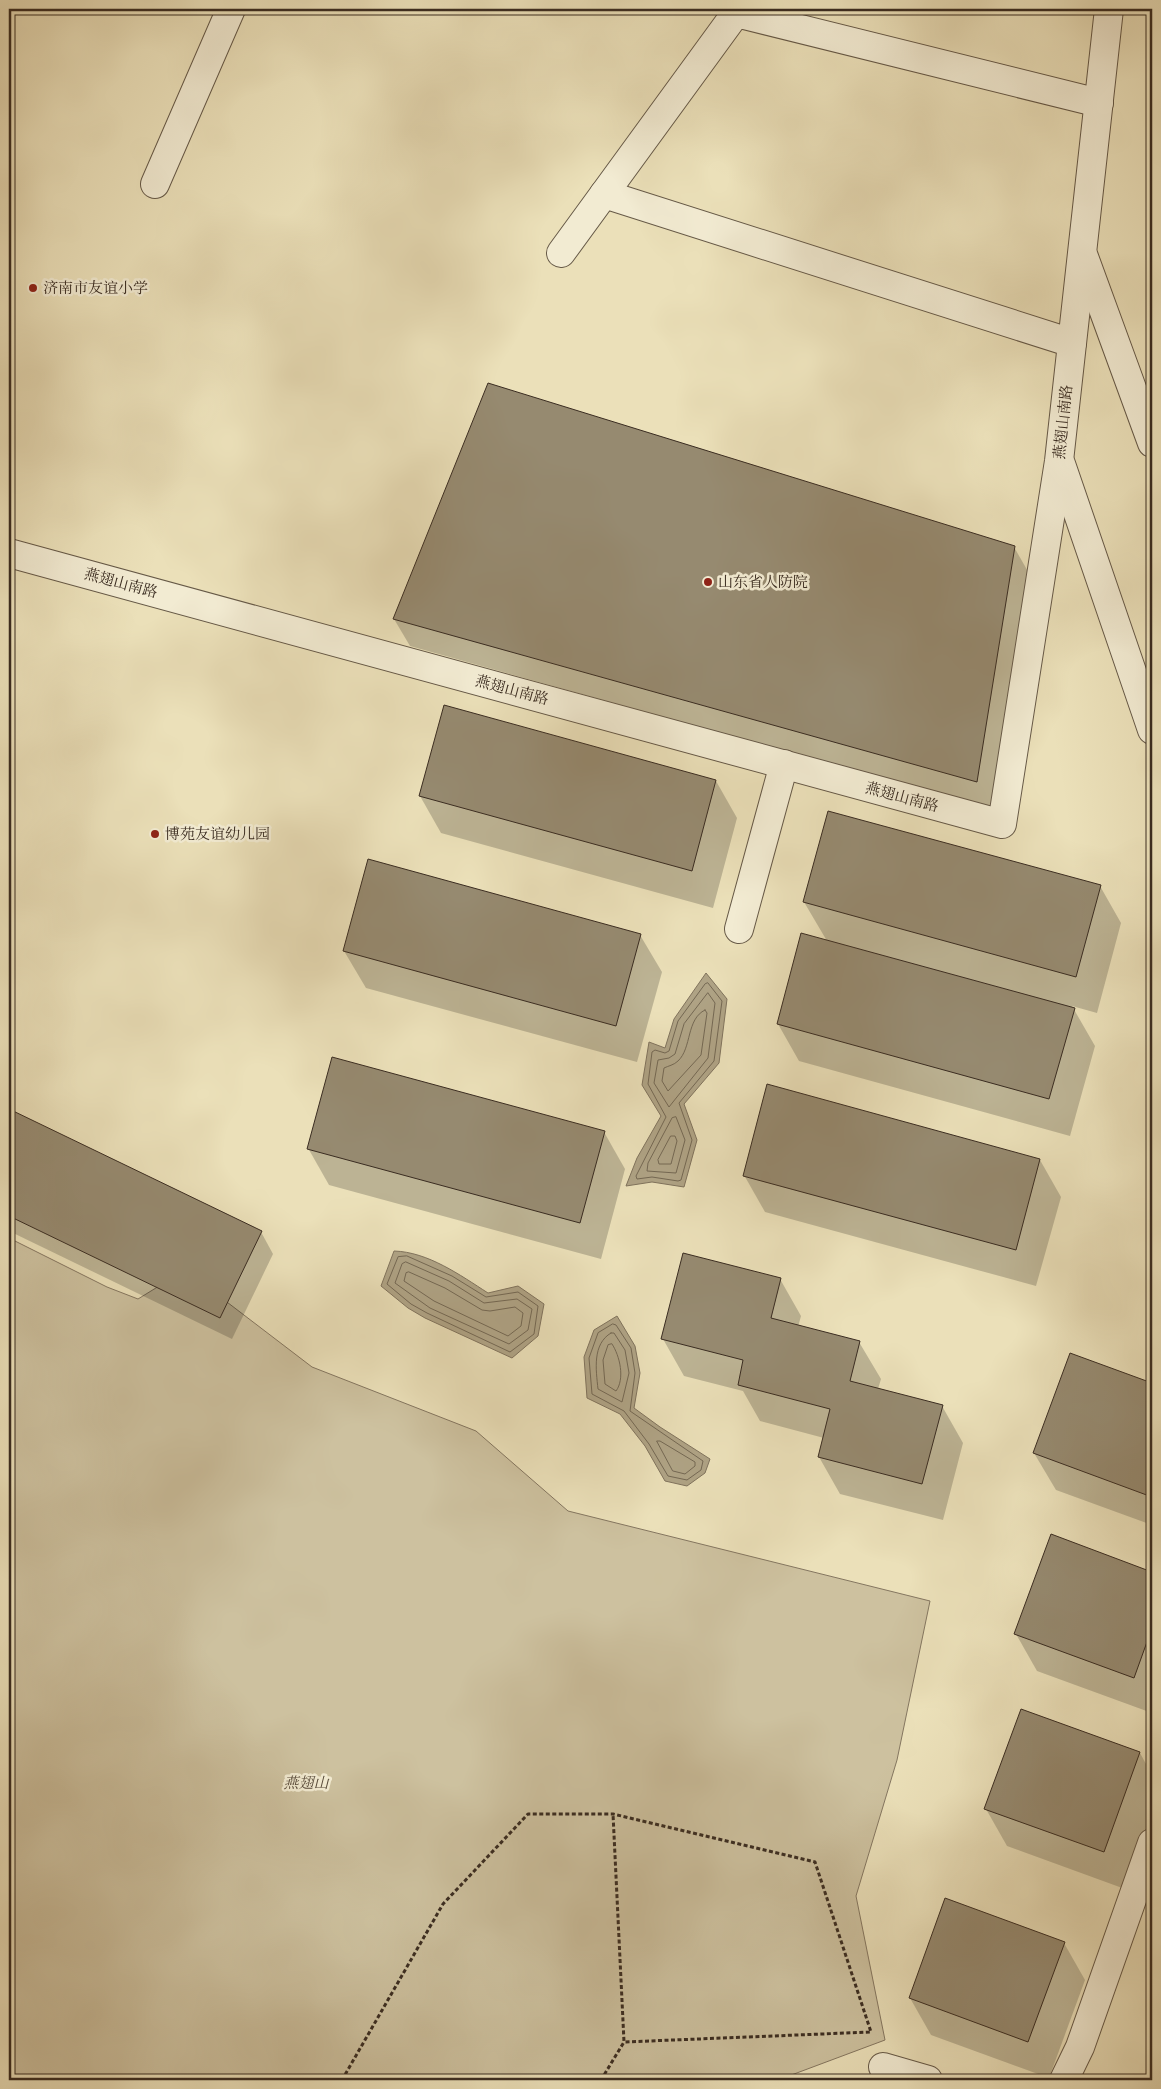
<svg xmlns="http://www.w3.org/2000/svg" width="1161" height="2089" font-family="'Old Standard TT','Noto Serif SC',serif">
	<style>
		.green { fill: #cdc19f; stroke: #847660 }
		.water { fill: #afa385; stroke: #80735d }
		.shadow { fill: #0003 }
		.lines { fill: none; stroke-linecap: round; stroke-linejoin: round }
		.shore { stroke: #746853; stroke-width: 1 }
		.building { fill: #968a70; stroke: #3a2c21 }
		.minor-casing { stroke: #665947; stroke-width: 30 }
		.path { stroke: #3a2c21; stroke-width: 3; stroke-dasharray: 4 2.5; stroke-linecap: butt }
		.minor { stroke: #f2ebd2; stroke-width: 28 }
		.poi-dot { fill: #8f2418; stroke: #f2ebd2; stroke-width: 2 }
		.labels { text-anchor: middle; stroke-width: 5; stroke-linejoin: round; paint-order: stroke }
		.poi-label { font-size: 15px; fill: #3a2c21; stroke: #f2ebd2; text-anchor: start }
		.street-label { font-size: 15px; fill: #3a2c21; stroke: #f2ebd2 }
		.park-label { font-size: 15px; font-style: italic; fill: #574a3a; stroke: #f2ebd2 }
	</style>
	<rect width="100%" height="100%" fill="#ebe0b9"/>
	<filter id="stains"><feTurbulence type="fractalNoise" baseFrequency=".004" numOctaves="4"/><feColorMatrix values="0 0 0 0 .2 0 0 0 0 .09 0 0 0 0 .02 0 0 0 .5 -.17"/></filter>
	<radialGradient id="worn" r=".72"><stop offset=".6" stop-color="#630" stop-opacity="0"/><stop offset="1" stop-color="#630" stop-opacity=".3"/></radialGradient>
	<polygon class="green" points="9,1238 107,1287 138,1299 185,1270 312,1367 476,1431 568,1511 930,1601 897,1760 856,1896 885,2040 778,2080 9,2080"/>
	<g class="water">
		<polygon points="706,973 727,999 719,1063 684,1104 697,1140 684,1187 652,1182 626,1186 637,1158 661,1116 642,1085 649,1042 665,1048 674,1019"/>
		<path d="M 394,1251 C 428,1252 460,1275 488,1293 L 518,1286 L 544,1304 L 538,1336 L 512,1358 L 425,1318 L 408,1308 L 381,1286 Z"/>
		<polygon points="617,1316 635,1346 640,1373 634,1408 660,1427 710,1459 705,1473 687,1486 665,1481 645,1446 620,1414 587,1398 584,1357 594,1330"/>
	</g>
	<g class="shadow">
		<polygon points="1014,547 1030,575 993,809 410,646 394,619"/>
		<polygon points="716,781 737,818 713,908 441,833 420,796"/>
		<polygon points="1100,886 1121,923 1097,1013 1072,1006 1095,1046 1070,1136 799,1061 778,1024 827,941 804,902"/>
		<polygon points="640,935 662,972 637,1062 366,988 344,951"/>
		<polygon points="9,1110 261,1232 273,1254 232,1339 9,1231"/>
		<polygon points="604,1132 625,1169 601,1259 329,1185 308,1148"/>
		<polygon points="1040,1160 1061,1197 1036,1286 765,1212 744,1175"/>
		<polygon points="780,1279 801,1316 798,1327 859,1342 881,1379 878,1389 942,1406 963,1443 943,1520 840,1494 819,1457 824,1438 760,1421 743,1391 684,1376 663,1339"/>
		<polygon points="1070,1355 1152,1385 1152,1525 1056,1490 1034,1453"/>
		<polygon points="1052,1536 1152,1573 1152,1713 1037,1671 1016,1634"/>
		<polygon points="1022,1710 1140,1753 1152,1775 1152,1814 1125,1889 1007,1846 986,1809"/>
		<polygon points="1064,1943 1085,1980 1049,2078 931,2035 910,1998"/>
	</g>
	<g class="lines">
		<g class="shore">
			<polygon points="708,983 722,1001 714,1061 679,1103 692,1140 681,1180 678,1181 652,1177 637,1179 636,1176 666,1117 648,1084 652,1052 655,1050 665,1053 669,1051 678,1021 705,984"/>
			<polygon points="708,993 715,1003 708,1058 669,1107 654,1083 658,1060 669,1058 675,1054 684,1024"/>
			<path d="M 705,1010 L 707,1013 L 701,1055 L 668,1091 L 662,1081 L 664,1068 C 668,1066 674,1065 678,1061 C 692,1048 686,1019 705,1010 Z"/>
			<polygon points="676,1117 685,1140 676,1173 647,1171 648,1163 672,1118"/>
			<polygon points="671,1136 675,1136 677,1141 671,1164 659,1164 658,1160"/>
			<polygon points="407,1256 452,1276 486,1297 518,1292 538,1306 534,1334 510,1352 427,1313 411,1304 387,1284 398,1257"/>
			<polygon points="406,1262 449,1281 484,1303 517,1299 532,1309 528,1330 509,1344 430,1308 395,1283 402,1264"/>
			<polygon points="409,1272 445,1288 482,1310 490,1311 515,1307 523,1313 521,1326 508,1336 434,1301 404,1281 406,1273"/>
			<polygon points="613,1324 616,1325 631,1348 635,1373 630,1411 703,1461 701,1470 687,1480 668,1476 649,1444 624,1411 592,1394 589,1358 598,1333"/>
			<path d="M 611,1333 L 614,1333 L 625,1350 L 629,1373 L 622,1402 L 598,1389 C 596,1370 592,1344 611,1333 Z"/>
			<path d="M 612,1344 C 620,1356 625,1379 616,1391 L 605,1384 L 603,1360 L 608,1345 Z"/>
			<polygon points="657,1441 660,1441 695,1462 695,1466 685,1474 673,1471"/>
		</g>
	</g>
	<g class="building">
		<polygon points="488,383 1015,546 977,782 393,619"/>
		<polygon points="444,705 716,780 692,871 419,796"/>
		<polygon points="828,811 1101,885 1076,977 803,902"/>
		<polygon points="368,859 641,934 616,1026 343,951"/>
		<polygon points="801,933 1075,1008 1049,1099 777,1024"/>
		<polygon points="332,1057 605,1131 580,1223 307,1149"/>
		<polygon points="767,1084 1040,1159 1016,1250 743,1176"/>
		<polygon points="9,1109 262,1231 220,1318 9,1216"/>
		<polygon points="683,1253 781,1278 771,1318 860,1341 850,1381 943,1405 922,1484 818,1457 830,1409 738,1385 743,1360 661,1339"/>
		<polygon points="1070,1353 1152,1383 1152,1497 1033,1453"/>
		<polygon points="1051,1534 1152,1572 1152,1628 1134,1678 1014,1634"/>
		<polygon points="1021,1709 1140,1752 1104,1852 984,1809"/>
		<polygon points="945,1898 1065,1942 1028,2042 909,1998"/>
	</g>
	<g class="lines">
		<defs>
			<g id="minor">
				<polyline points="155,184 231,9"/>
				<polyline points="604,194 1072,343"/>
				<polyline points="561,253 736,13 1099,103"/>
				<polyline points="1084,257 1152,443"/>
				<polyline points="1061,464 1152,730"/>
				<polyline points="9,553 1002,824 1059,461 1109,9"/>
				<polyline points="739,929 784,764"/>
				<polyline points="883,2067 928,2080"/>
				<polyline points="1064,2080 1080,2047 1152,1843"/>
			</g>
		</defs>
		<use href="#minor" class="minor-casing"/>
		<g class="path">
			<polyline points="342,2080 443,1904 528,1814 613,1814 815,1862 871,2032 624,2042"/>
			<polyline points="601,2080 624,2042 613,1814"/>
		</g>
		<use href="#minor" class="minor"/>
	</g>
	<g class="poi-dot">
		<circle cx="33" cy="288" r="5"/>
		<circle cx="708" cy="582" r="5"/>
		<circle cx="155" cy="834" r="5"/>
	</g>
	<g class="labels">
		<g class="poi-label">
			<text x="43" y="293">济南市友谊小学</text>
			<text x="718" y="587">山东省人防院</text>
			<text x="165" y="839">博苑友谊幼儿园</text>
		</g>
		<g class="street-label">
			<text transform="translate(1063 422) rotate(-84)" y="5">燕翅山南路</text>
			<text transform="translate(121 583) rotate(15)" y="5">燕翅山南路</text>
			<text transform="translate(512 690) rotate(15)" y="5">燕翅山南路</text>
			<text transform="translate(902 797) rotate(15)" y="5">燕翅山南路</text>
		</g>
		<g class="park-label">
			<text x="306" y="1788">燕翅山</text>
		</g>
	</g>
	<rect width="1161" height="2089" fill="none" stroke="#ebe0b9" stroke-width="30"/>
	<rect x="10" y="10" width="1141" height="2069" fill="none" stroke="#3a2c21" stroke-width="2.5"/>
	<rect x="15" y="15" width="1131" height="2059" fill="none" stroke="#3a2c21"/>
	<rect width="100%" height="100%" filter="url(#stains)"/>
	<rect width="100%" height="100%" fill="url(#worn)"/>
</svg>
